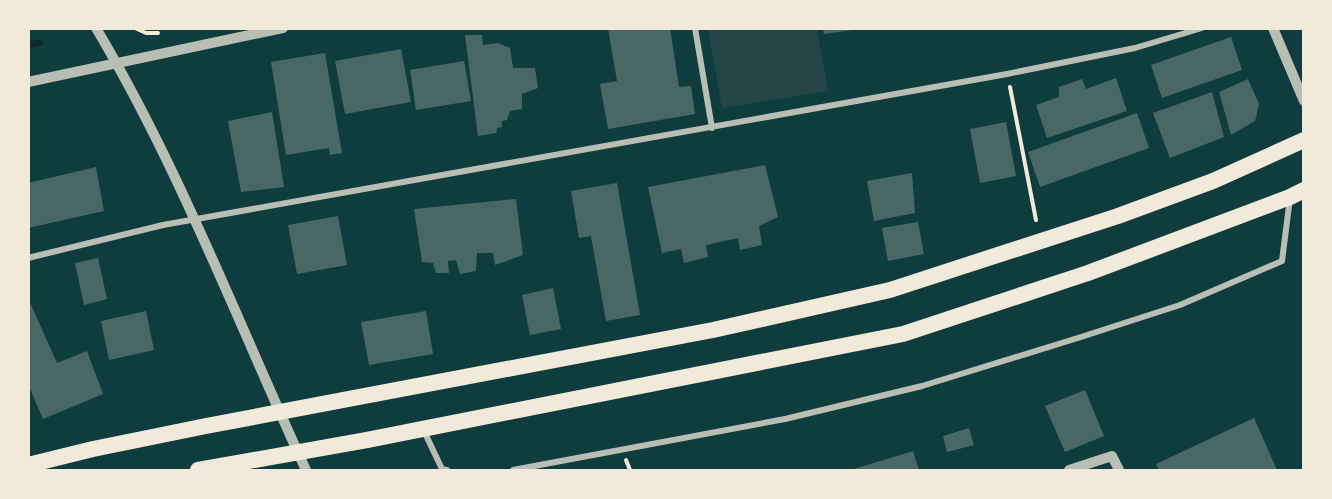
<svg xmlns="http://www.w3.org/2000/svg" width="1332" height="499" font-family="'Nunito Sans',sans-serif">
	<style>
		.green { fill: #244646 }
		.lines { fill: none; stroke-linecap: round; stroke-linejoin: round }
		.stream { stroke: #0a2a2b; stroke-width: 7 }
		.building { fill: #486865 }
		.path { stroke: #f1e9da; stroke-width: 4 }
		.minor { stroke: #b8beb3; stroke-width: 6 }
		.tertiary { stroke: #b8beb3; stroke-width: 10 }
		.trunk { stroke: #f1e9da; stroke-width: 16 }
	</style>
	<rect width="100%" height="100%" fill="#0f3d3e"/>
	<polygon class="green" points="708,29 817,29 828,91 722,108"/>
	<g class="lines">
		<polyline class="stream" points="28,45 39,43"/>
	</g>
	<g class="building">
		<polygon points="608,28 670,28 679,87 691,86 695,114 608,129 600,84 617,81"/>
		<polygon points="823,28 852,28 852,30 824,34"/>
		<polygon points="465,35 482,35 483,45 498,43 510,48 513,68 535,68 538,88 522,94 522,109 510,111 507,120 502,121 502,127 497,128 496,133 478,136"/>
		<polygon points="1231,37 1242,70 1162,98 1151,65"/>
		<polygon points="401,49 411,102 345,114 335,61"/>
		<polygon points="325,53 342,153 330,155 329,148 286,155 271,62"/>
		<polygon points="464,61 471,101 416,110 410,70"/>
		<polygon points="1116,78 1127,111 1047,138 1036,105 1059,97 1059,87 1082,79 1086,89"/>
		<polygon points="1248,79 1259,104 1255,121 1231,135 1219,92"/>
		<polygon points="1212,92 1224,137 1170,158 1153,113"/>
		<polygon points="272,112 284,187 241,192 228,121"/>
		<polygon points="1137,113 1149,148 1040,187 1028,152"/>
		<polygon points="1006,122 1016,176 980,183 970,129"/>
		<polygon points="765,165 778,217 759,226 762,245 740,250 738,238 706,245 708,257 684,263 681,249 662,253 648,187"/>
		<polygon points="96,167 104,211 28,228 28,183"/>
		<polygon points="912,173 915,213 874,221 867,181"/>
		<polygon points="617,183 640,315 606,321 591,236 579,238 571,191"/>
		<polygon points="516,199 523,255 495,265 493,253 477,253 476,271 460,274 456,260 448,261 449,273 436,273 433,263 422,262 414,209"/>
		<polygon points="338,216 347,265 297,274 288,225"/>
		<polygon points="918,222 924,254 888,261 882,228"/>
		<polygon points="98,258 107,299 84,305 75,263"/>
		<polygon points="553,288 561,329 530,335 522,295"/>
		<polygon points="28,298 57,363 87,351 103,394 43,419 28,384"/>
		<polygon points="146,311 154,350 109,360 101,321"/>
		<polygon points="426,311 433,354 369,365 361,322"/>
		<polygon points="1085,390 1104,436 1065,452 1045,406"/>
		<polygon points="1254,418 1277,470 1159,470 1156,464"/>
		<polygon points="969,428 974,445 947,452 943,436"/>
		<polygon points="913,451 919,470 851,470"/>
	</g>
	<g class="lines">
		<g class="path">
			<polyline points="135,28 146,33 158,33"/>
			<polyline points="1010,87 1036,220"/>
			<polyline points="626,460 630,470"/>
		</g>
		<g class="minor">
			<polyline points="695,28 712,128"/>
			<polyline points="28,258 163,225 1007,74 1135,48 1202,28"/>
			<polyline points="424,431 442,469 447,470"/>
			<polyline points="513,470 785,419 922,386 1081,337 1180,305 1282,261 1290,198"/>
		</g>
		<g class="tertiary">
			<path d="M 96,28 C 180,169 238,323 306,470"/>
			<polyline points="1273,28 1304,101"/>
			<polyline points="28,82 283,28"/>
			<polyline points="1069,470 1112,456 1119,470"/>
		</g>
		<g class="trunk">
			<polyline points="28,465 93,449 206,426 713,330 890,290 1118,216 1213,181 1304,140"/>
			<polyline points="198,470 367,440 903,334 1088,273 1290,197 1304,190"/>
		</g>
	</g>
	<rect width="1332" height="499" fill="none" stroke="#f1e9da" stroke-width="60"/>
</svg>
